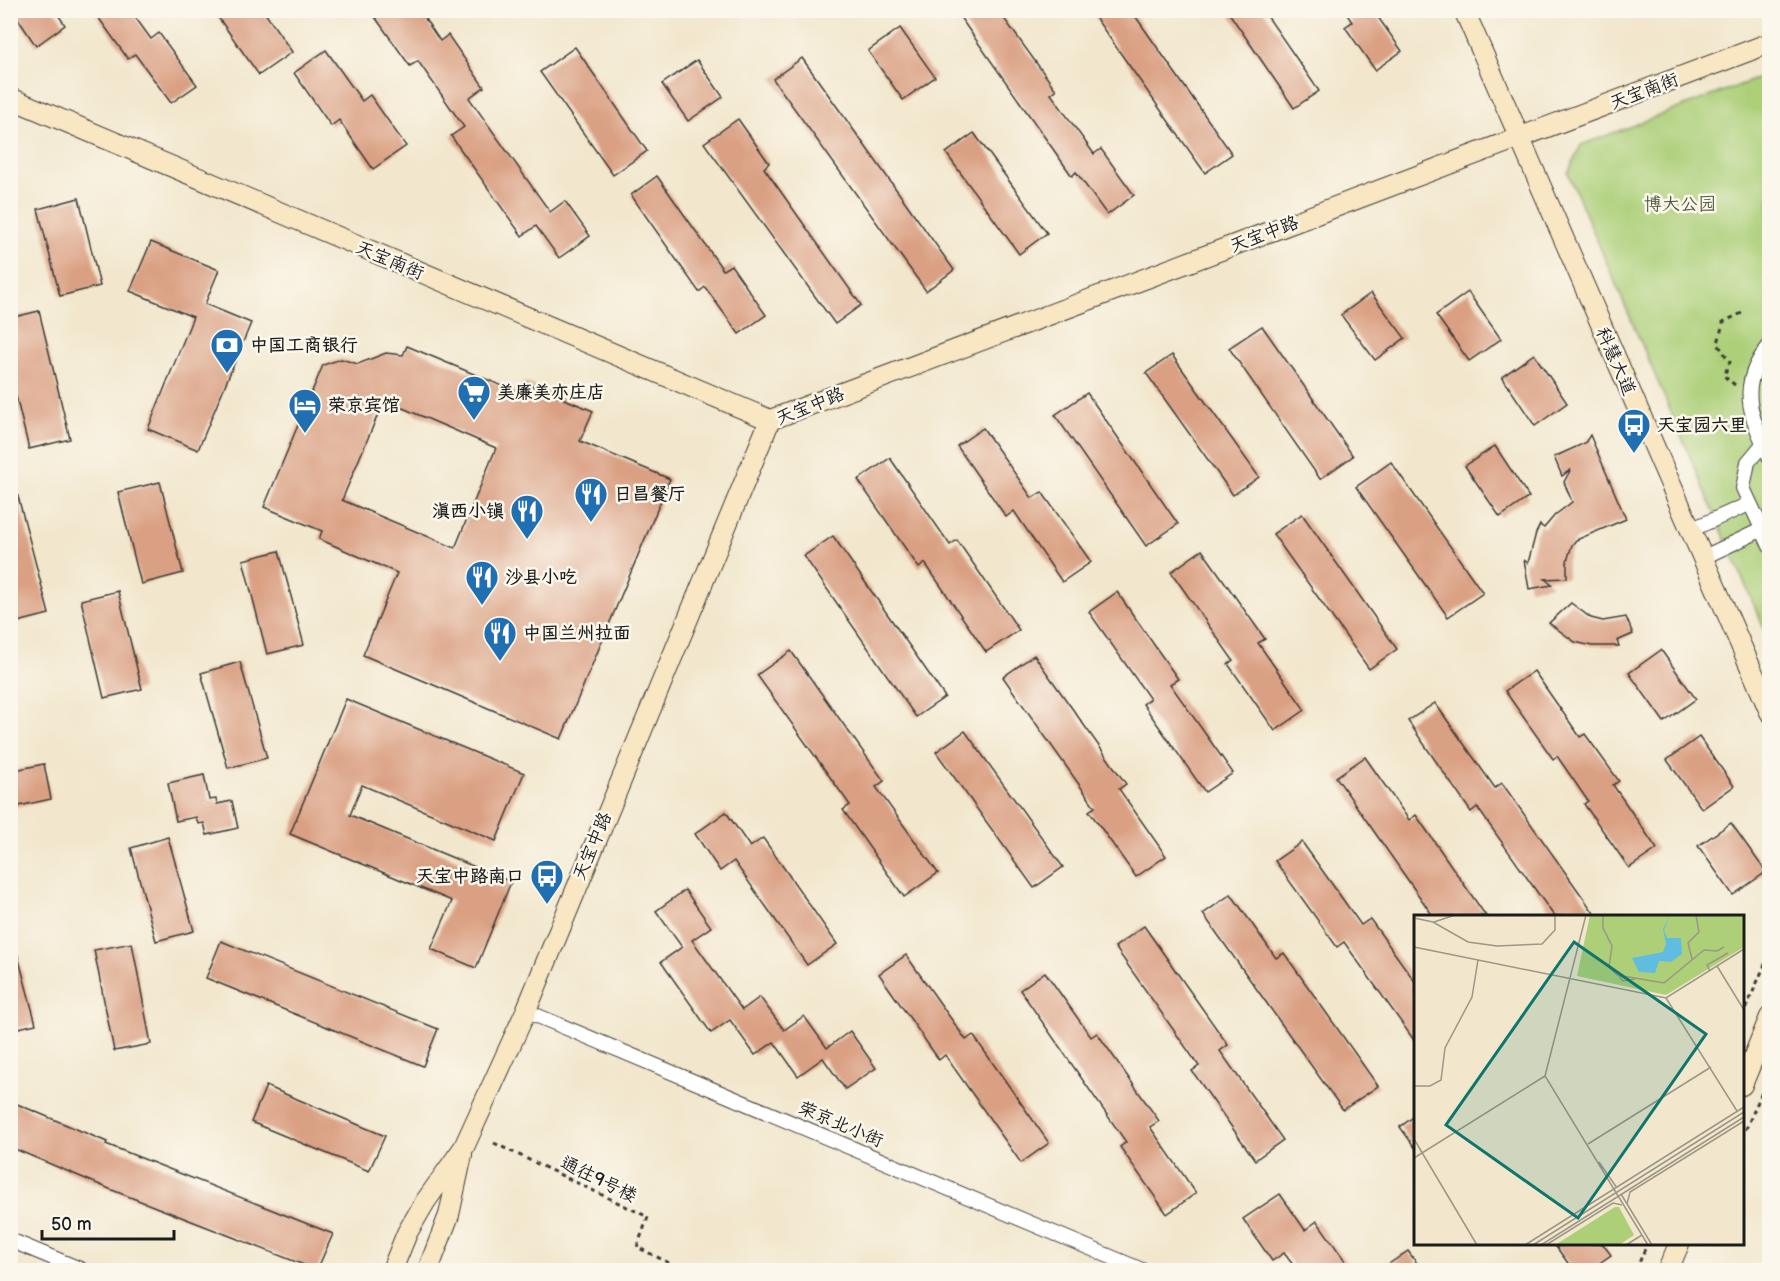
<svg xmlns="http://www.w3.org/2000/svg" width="1780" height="1281" font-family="'Balsamiq Sans','LXGW WenKai TC',sans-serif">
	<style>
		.green { fill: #accf78; stroke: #64764a; stroke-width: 1.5 }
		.building { fill: #daa083; fill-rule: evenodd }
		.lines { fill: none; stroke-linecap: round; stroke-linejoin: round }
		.street-casing { stroke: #3c3a37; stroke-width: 16 }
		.secondary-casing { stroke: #3c3a37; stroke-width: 22 }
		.path { stroke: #3c3a37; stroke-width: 3; stroke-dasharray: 4.5 4.5; stroke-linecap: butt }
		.street { stroke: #fff; stroke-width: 14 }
		.secondary { stroke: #f9e7c3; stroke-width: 20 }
		.labels { text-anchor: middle; stroke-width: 5; stroke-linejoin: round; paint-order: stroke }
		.street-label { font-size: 18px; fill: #1c1c1c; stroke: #fbf7ec }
		.park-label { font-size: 18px; fill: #4e5b3c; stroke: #fbf7ec }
		.poi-label { font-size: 18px; font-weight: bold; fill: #1c1c1c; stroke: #fbf7ec; text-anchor: start }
		.inset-road { fill: none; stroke: #9c9686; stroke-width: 1.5 }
		.view { fill: #0f766e; fill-opacity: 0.15; stroke: #0f766e; stroke-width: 3 }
		.inset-edge { fill: none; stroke: #1c1c1c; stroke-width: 3 }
	</style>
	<rect width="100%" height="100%" fill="#fbf7ec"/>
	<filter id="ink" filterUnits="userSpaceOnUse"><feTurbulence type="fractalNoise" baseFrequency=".0167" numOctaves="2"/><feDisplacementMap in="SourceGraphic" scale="12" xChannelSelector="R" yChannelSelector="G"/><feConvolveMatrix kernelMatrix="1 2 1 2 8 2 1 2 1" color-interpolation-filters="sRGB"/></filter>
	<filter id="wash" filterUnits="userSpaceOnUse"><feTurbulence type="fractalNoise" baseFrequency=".008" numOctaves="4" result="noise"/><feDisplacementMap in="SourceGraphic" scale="24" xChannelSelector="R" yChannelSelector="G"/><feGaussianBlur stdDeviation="1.35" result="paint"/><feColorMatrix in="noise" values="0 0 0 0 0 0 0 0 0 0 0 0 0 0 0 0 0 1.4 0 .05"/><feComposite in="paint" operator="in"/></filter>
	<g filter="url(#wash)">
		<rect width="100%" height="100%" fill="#f2e7cd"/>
		<polygon class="green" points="1769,74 1769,640 1568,173 1581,145"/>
		<g id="blocks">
			<g class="building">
				<polygon points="12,10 55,10 65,25 36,46"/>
				<polygon points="93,10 130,10 151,39 159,33 197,85 171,103 135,54 128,59"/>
				<polygon points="213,10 263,10 292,52 259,75"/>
				<polygon points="370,10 419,10 440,41 448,35 484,87 469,98 550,212 565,201 590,236 559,258 536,226 522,236 451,136 464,127 418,61 410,66"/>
				<polygon points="955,10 998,10 1056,90 1051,94 1094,154 1101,149 1134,195 1107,215 1076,172 1072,176"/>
				<polygon points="1090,10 1131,10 1232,154 1205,173"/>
				<polygon points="1227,10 1263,10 1319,91 1294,108"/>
				<polygon points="1344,10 1373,10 1402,51 1375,70 1345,27 1352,22"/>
				<polygon points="900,28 935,77 903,100 868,51"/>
				<polygon points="575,47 647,151 613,175 540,72"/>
				<polygon points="326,50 362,101 370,95 406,146 373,169 339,120 331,126 294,73"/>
				<polygon points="802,58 954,270 926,291 773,79"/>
				<polygon points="697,60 723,97 688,121 662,84"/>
				<polygon points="738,119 769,163 764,168 861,305 835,324 704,143"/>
				<polygon points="974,133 1047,233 1019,254 946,153"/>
				<polygon points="657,176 723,270 731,265 766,315 739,334 705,287 699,292 631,195"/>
				<polygon points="79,198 100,286 60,296 38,209"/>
				<polygon points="151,242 219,270 205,304 251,323 198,450 148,429 193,317 130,291"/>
				<polygon points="1468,292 1501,339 1469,361 1436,315"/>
				<polygon points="1371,293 1405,338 1375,360 1341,315"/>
				<polygon points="39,311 70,439 29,449 10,372 10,318"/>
				<polygon points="1262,326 1353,456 1320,479 1229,348"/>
				<path d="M 407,346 L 519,393 L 524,382 L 593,411 L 580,441 L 670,479 L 561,739 L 363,655 L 397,573 L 319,539 L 322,531 L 264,507 L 323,365 L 341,359 L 358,364 L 386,353 L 403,355 ZM 384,400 L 496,448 L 455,548 L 342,500 Z"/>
				<polygon points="1534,354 1567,403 1535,426 1502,377"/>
				<polygon points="1172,355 1259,477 1233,495 1146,373"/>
				<polygon points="1087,393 1178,524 1146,546 1055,415"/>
				<polygon points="983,428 1032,498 1042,492 1091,562 1062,582 1014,511 1006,517 957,446"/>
				<polygon points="1590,435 1626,519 1576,540 1572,545 1567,561 1567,578 1545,579 1552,585 1529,589 1524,560 1528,563 1536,533 1540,525 1544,528 1555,515 1572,502 1564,482 1571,469 1562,476 1554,457 1585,443"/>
				<polygon points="1495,446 1529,497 1500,517 1465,466"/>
				<polygon points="890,458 950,545 957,540 1019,630 986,652 925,563 919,568 858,480"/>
				<polygon points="1391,462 1483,593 1448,617 1356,487"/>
				<polygon points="160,482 183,573 141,584 118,492"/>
				<polygon points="15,485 49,614 10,624 10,486"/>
				<polygon points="1302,514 1397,649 1369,669 1273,534"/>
				<polygon points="833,536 945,697 916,717 804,556"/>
				<polygon points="1202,550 1265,639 1258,643 1305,710 1275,731 1228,664 1233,660 1171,572"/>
				<polygon points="279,551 304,645 267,654 243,560"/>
				<polygon points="118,591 142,689 104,698 81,600"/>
				<polygon points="1117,592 1178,679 1170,684 1233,773 1205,792 1143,704 1150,699 1089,612"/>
				<polygon points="1571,603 1591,618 1603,621 1626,617 1633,634 1617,641 1619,646 1592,646 1575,642 1549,623"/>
				<polygon points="1661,650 1696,699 1664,722 1629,673"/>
				<polygon points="791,651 884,781 876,787 938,873 904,897 843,810 850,805 757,675"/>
				<polygon points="1034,655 1126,784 1119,789 1166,856 1136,877 1089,811 1095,807 1003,677"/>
				<polygon points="240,662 267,758 228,768 201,673"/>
				<polygon points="1534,671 1580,737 1585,734 1619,781 1613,785 1657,849 1629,868 1584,804 1588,801 1557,756 1553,759 1505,691"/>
				<polygon points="346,699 524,773 496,841 362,785 350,815 511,882 476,968 431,949 452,901 290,834"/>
				<polygon points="1435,703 1495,788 1502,783 1596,916 1554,916 1477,807 1471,812 1408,721"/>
				<polygon points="965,731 1063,867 1034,888 936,752"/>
				<polygon points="1699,737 1734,786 1702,809 1667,760"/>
				<polygon points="1365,757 1409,820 1416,815 1486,916 1433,916 1336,777"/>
				<polygon points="44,764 51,799 10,808 10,771"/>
				<polygon points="204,775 209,800 216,799 217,804 232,801 238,828 207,835 204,823 198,824 196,817 176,821 168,783"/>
				<polygon points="726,812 750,847 763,838 837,944 807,965 734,861 720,871 695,834"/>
				<polygon points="1731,823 1766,872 1733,895 1698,846"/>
				<polygon points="168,837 194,931 156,941 131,848"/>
				<polygon points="1302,842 1361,925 1370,919 1416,983 1416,1043 1344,942 1337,947 1275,861"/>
				<polygon points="685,890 711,927 692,940 742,1010 760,997 784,1030 804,1016 827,1048 850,1031 876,1068 845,1089 823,1058 798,1076 774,1042 755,1055 730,1020 711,1033 661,962 682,947 656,911"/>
				<polygon points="1231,894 1276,958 1284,953 1378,1086 1343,1110 1203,914"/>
				<polygon points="1144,926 1228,1045 1220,1051 1283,1140 1255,1160 1192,1071 1199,1066 1115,947"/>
				<polygon points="221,941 438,1029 423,1066 206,978"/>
				<polygon points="132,943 151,1044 114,1051 94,950"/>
				<polygon points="15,945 36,1024 10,1030 10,946"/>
				<polygon points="906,955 966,1040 973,1035 1049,1143 1021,1163 945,1055 939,1060 879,974"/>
				<polygon points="1045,972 1091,1037 1097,1033 1159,1121 1150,1127 1196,1193 1167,1214 1120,1147 1126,1142 1020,990"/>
				<polygon points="266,1086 385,1136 369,1171 251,1122"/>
				<polygon points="10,1101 107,1142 106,1144 333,1234 317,1270 112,1190 10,1147"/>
				<polygon points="1416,1115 1416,1149 1400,1127"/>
				<polygon points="1280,1194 1305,1230 1317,1221 1346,1262 1334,1270 1297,1270 1284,1253 1272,1261 1243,1219"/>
				<polygon points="1554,1244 1603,1244 1611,1255 1589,1270 1573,1270"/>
				<polygon points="1408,1251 1422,1270 1380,1270"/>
			</g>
		</g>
	</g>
	<g filter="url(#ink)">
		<use href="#blocks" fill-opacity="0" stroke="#3c3a37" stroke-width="1.5"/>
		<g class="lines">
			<defs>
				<g id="street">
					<path d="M 1770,345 C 1736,385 1750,415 1770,458"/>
					<polyline points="1763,444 1748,462 1743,488 1770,546"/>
					<polyline points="1690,530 1749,504"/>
					<polyline points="1702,558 1761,530"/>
					<polyline points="526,1011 1142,1270"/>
					<polyline points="10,1240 82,1270"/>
				</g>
				<g id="secondary">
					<polyline points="1464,10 1770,712"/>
					<polyline points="10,98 770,420"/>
					<polyline points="1742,1085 1770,1017"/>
					<polyline points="392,1270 407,1233 425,1202 464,1147 526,1011 770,420 1770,43"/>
					<polyline points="428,1270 449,1215 462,1155"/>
					<polyline points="1668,1270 1679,1244"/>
				</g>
			</defs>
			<use href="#street" class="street-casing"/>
			<use href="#secondary" class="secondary-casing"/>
			<g class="path">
				<polyline points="1735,385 1724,376 1730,362 1718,344 1723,322 1742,313"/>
				<polyline points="1742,1017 1770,953"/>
				<polyline points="1742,1138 1770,1074"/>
				<polyline points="494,1143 648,1217 637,1247 683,1270"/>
				<polyline points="1636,1270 1647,1244"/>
			</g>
			<use href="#street" class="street"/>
			<use href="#secondary" class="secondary"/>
		</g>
	</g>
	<defs>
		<symbol id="bank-pin" viewBox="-11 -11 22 30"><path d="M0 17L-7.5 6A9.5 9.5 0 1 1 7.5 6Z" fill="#1f6fb2" stroke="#fbf7ec"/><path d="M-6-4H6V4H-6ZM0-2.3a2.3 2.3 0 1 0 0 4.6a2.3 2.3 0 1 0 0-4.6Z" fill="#fff"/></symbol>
		<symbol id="supermarket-pin" viewBox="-11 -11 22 30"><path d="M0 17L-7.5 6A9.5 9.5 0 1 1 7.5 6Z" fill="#1f6fb2" stroke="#fbf7ec"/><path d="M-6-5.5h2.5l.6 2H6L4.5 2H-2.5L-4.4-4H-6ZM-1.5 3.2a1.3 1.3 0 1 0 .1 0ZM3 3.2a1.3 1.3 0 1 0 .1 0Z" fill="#fff"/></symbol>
		<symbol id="hotel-pin" viewBox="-11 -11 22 30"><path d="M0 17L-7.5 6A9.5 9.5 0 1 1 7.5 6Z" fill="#1f6fb2" stroke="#fbf7ec"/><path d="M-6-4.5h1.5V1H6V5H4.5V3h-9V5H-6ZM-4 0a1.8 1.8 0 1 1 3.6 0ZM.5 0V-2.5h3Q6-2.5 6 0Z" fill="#fff"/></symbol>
		<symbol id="bus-pin" viewBox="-11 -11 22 30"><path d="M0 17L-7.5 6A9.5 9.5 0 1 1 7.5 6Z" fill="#1f6fb2" stroke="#fbf7ec"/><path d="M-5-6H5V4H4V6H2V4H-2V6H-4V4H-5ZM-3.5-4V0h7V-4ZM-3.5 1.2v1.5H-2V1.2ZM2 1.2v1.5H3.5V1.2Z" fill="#fff"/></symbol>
		<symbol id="restaurant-pin" viewBox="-11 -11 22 30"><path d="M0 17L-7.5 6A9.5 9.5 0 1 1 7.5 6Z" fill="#1f6fb2" stroke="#fbf7ec"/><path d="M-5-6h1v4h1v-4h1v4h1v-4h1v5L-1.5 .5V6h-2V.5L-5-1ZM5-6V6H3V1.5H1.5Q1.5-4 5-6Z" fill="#fff"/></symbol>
	</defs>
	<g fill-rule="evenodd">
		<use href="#bank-pin" x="208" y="326" width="38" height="52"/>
		<use href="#supermarket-pin" x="455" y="373" width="38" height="52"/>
		<use href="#hotel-pin" x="286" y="386" width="38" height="52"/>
		<use href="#bus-pin" x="1615" y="406" width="38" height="52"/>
		<use href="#restaurant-pin" x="572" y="475" width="38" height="52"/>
		<use href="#restaurant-pin" x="508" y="492" width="38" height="52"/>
		<use href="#restaurant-pin" x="463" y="558" width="38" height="52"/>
		<use href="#restaurant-pin" x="481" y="614" width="38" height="52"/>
		<use href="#bus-pin" x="528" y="857" width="38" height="52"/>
	</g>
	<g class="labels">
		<g class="street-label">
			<text transform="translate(1644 91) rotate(-21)" y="6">天宝南街</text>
			<text transform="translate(1264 234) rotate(-21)" y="6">天宝中路</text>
			<text transform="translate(390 260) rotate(23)" y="6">天宝南街</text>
			<text transform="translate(1616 361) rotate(66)" y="6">科慧大道</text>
			<text transform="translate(810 406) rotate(-22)" y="6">天宝中路</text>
			<text transform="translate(592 846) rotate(-67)" y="6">天宝中路</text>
			<text transform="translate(841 1124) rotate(23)" y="6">荣京北小街</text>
			<text transform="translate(599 1179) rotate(26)" y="6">通往9号楼</text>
		</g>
		<g class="park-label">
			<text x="1680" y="210">博大公园</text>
		</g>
		<g class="poi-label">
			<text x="250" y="351">中国工商银行</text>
			<text x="497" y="398">美廉美亦庄店</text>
			<text x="328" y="411">荣京宾馆</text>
			<text x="1657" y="431">天宝园六里</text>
			<text x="614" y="500">日昌餐厅</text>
			<text x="504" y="517" text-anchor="end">滇西小镇</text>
			<text x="505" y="583">沙县小吃</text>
			<text x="523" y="639">中国兰州拉面</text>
			<text x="524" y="882" text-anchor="end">天宝中路南口</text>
		</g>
	</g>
	<g transform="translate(1414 915)">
		<rect width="330" height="330" fill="#f2e7cd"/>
		<path d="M 176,0 L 330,0 L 330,32 L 252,80 L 163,61 ZM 201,292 L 205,292 L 220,320 L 205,330 L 141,330 Z" fill="#accf78"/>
		<path d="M 256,0 L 250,15 L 253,23 L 267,23 L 268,39 L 257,47 L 245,46 L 241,58 L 225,57 L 218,43 L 249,37 L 252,29 L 249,14 Z" fill="#61bddf"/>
		<path class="inset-road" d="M 172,0 L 131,161 L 234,330M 189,0 L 189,13 L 198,31 L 195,52 L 203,60 L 250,68 L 290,35 L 303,36 L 310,32M 0,3 L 19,7 L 54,27 L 83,31 L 128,29 L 141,15 L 141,0M 20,7 L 41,0M 0,32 L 252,83 L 330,34M 278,44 L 274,28 L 285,17 L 282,0M 303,51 L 330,95M 296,56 L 293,50 L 314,38M 205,61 L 209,66 L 221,64M 252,83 L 323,196M 0,171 L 16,171 L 27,165 L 31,133 L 58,82 L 64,45M 0,224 L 63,330M 174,229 L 297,152M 0,243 L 131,161M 185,247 L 203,273M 207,279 L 238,330M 213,289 L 216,277 L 330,206M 111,330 L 330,192M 119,330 L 330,197M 127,330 L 330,202M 132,330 L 199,288 L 208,290M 212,330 L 228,320"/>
		<path class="view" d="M 160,27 L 292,119 L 164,303 L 32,210 Z"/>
		<rect width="330" height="330" class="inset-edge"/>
	</g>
	<rect width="1780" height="1281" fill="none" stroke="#fbf7ec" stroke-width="36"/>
	<path d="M42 1230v9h132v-9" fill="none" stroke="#1c1c1c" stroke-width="3"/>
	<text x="51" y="1230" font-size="18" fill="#1c1c1c" stroke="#fbf7ec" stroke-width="4.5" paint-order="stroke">50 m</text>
</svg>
